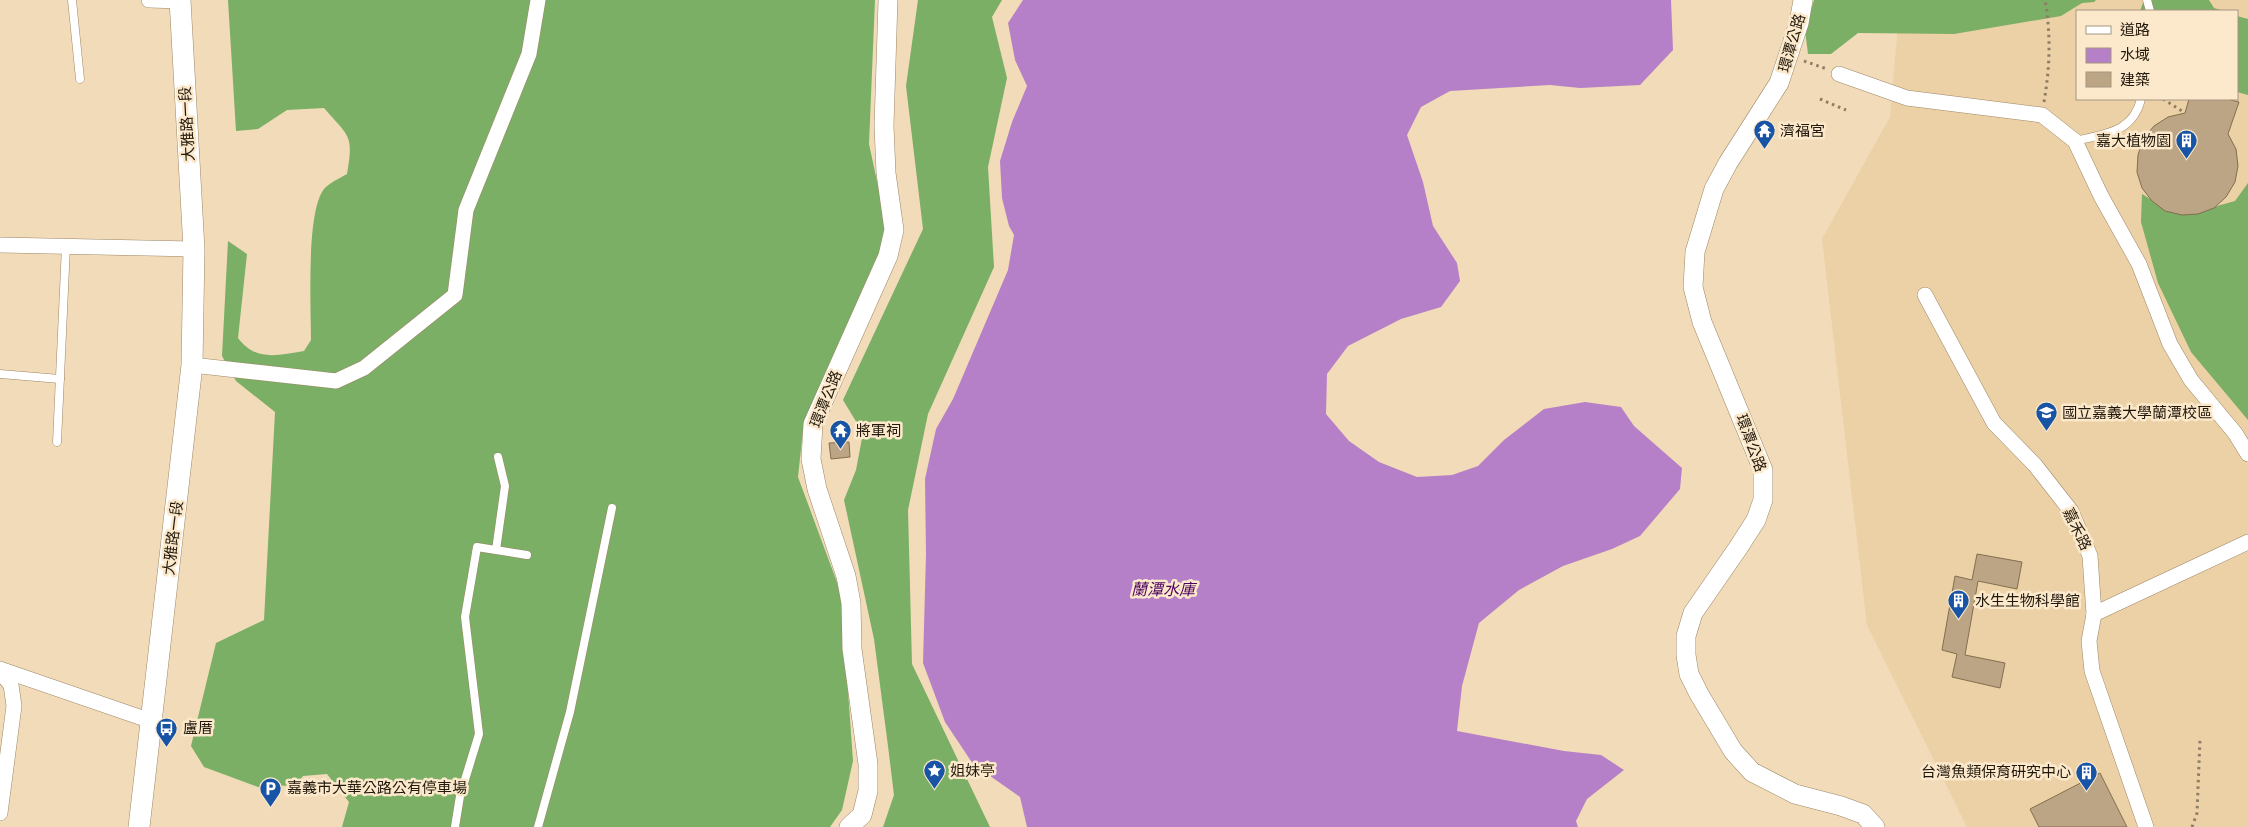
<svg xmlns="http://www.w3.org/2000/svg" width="2248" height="827" font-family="Poppins,'Noto Sans TC',sans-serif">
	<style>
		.built { fill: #ecd0a6; fill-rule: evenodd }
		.forest { fill: #7aaf65 }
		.water { fill: #b580c7 }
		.building { fill: #bca584; stroke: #836e4e }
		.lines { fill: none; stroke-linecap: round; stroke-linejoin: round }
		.service-casing { stroke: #9d8767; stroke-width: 9 }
		.minor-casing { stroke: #9d8767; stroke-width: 16 }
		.tertiary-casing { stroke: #9d8767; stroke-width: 20 }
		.secondary-casing { stroke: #9d8767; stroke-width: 22 }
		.path { stroke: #8d7d64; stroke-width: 3; stroke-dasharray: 2.5 4; stroke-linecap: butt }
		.service { stroke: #fff; stroke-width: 8 }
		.minor { stroke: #fff; stroke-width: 15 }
		.tertiary { stroke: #fff; stroke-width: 19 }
		.secondary { stroke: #fff; stroke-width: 21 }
		.labels { text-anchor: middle; stroke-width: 5; stroke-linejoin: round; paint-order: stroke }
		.street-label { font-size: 15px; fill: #22190c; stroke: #fce9cc }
		.poi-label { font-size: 15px; fill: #22190c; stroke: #fce9cc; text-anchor: start }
		.water-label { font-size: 16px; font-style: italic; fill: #4d0360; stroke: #fce9cc }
	</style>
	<rect width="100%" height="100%" fill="#f2dbb8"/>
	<path class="built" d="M 1928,0 L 2248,0 L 2248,827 L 1967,827 L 1867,625 L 1822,239 L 1890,117 L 1899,15 ZM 2077,11 L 2237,11 L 2237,99 L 2077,99 Z"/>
	<g class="forest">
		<path d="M 228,0 L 875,0 L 869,144 L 888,232 L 803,430 L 798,477 L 841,593 L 853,761 L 842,810 L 830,827 L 342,827 L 349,802 L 327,774 L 303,776 L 296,785 L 258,787 L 204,767 L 191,746 L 216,643 L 264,620 L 275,412 L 236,381 L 222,356 L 228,241 L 247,254 L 238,338 C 256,362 278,355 304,351 L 311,340 C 311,307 306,212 324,189 C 329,183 340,178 347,174 C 354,134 349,137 324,108 L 287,110 L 258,129 L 236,131 Z"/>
		<polygon points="918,0 1002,0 992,17 1007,78 988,167 994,267 928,414 908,510 912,664 990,827 883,827 894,795 888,746 874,639 844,500 856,470 863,433 843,400 923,229 906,86"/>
		<polygon points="1814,0 2096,0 2094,2 2082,3 2061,16 1954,34 1858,33 1831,54 1808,54 1805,30"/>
		<polygon points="2144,0 2209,0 2214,8 2224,11 2140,11"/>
		<polygon points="2237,16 2248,19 2248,95 2237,92"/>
		<polygon points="2248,183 2248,420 2191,352 2158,283 2141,222 2142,194 2162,206 2199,211 2235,201"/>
	</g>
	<polygon class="water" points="1023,0 1671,0 1673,50 1640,85 1580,88 1550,85 1450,91 1421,107 1407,135 1423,182 1433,226 1457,263 1460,281 1441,307 1401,319 1348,346 1327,374 1326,414 1349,441 1379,462 1417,477 1452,475 1478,466 1504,440 1544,409 1585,402 1621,407 1634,426 1682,468 1680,489 1640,536 1612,549 1563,566 1519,590 1479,623 1462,686 1457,731 1564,751 1601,755 1624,770 1587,799 1576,821 1578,827 1027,827 1020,797 973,764 945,722 923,663 926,554 925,479 936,429 953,399 1008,270 1014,235 1009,226 1002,198 1000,161 1012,122 1027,86 1015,60 1008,23"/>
	<g class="building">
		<polygon points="2189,99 2227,99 2239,102 2228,134 2236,149 2238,166 2235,182 2226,197 2214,208 2198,214 2182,215 2165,211 2152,201 2142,188 2137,172 2138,155 2143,139 2154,126 2168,117 2185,113"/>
		<polygon points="849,442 850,457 831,459 829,443"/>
		<polygon points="1977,554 2022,562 2017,589 1978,581 1965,655 2005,663 2000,688 1952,677 1957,654 1942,650 1955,576 1972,580"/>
		<polygon points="2100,773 2127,827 2039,827 2030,809"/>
	</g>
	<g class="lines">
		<defs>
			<g id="service">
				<polyline points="72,0 80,79"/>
				<polyline points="2147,0 2150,11"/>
				<path d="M 2075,141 C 2104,134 2133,133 2141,99"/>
				<polyline points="0,374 60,379"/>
				<polyline points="57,442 66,246"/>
				<polyline points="496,550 505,486 498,457"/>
				<polyline points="455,827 460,796 479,734 465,617 477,547 527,555"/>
				<polyline points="538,827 570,712 612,508"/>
			</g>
			<g id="minor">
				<polyline points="149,0 181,1"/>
				<polyline points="1839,74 1907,98 2042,115 2075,141 2101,196 2139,264 2170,344 2191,380 2235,433 2248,454"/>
				<polyline points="0,245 194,249"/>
				<polyline points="1925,295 1994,423 2035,465 2071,511 2090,556 2094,614 2089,641 2092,671 2146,827"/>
				<polyline points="192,365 336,381 364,368 455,295 466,210 529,54 538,0"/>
				<polyline points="2094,614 2248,542"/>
				<polyline points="0,669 151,721"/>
				<polyline points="0,672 11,685 14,706 0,813"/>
			</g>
			<g id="tertiary">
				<polyline points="1803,0 1799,23 1779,83 1728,163 1714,189 1695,252 1693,287 1702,322 1763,470 1763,500 1756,520 1738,548 1693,613 1686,636 1686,655 1689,674 1699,694 1733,751 1752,772 1795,794 1841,806 1863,814 1875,827"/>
				<polyline points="849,827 862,815 868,791 868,764 852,649 851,603 846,576 817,489 811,459 813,424 888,256 894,230 886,173 884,126 888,0"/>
			</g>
			<polyline id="secondary" points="139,827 192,365 194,249 180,0"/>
		</defs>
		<use href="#service" class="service-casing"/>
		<use href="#minor" class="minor-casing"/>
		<use href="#tertiary" class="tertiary-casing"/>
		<use href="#secondary" class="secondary-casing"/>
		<g class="path">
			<polyline points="1804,61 1827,69"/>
			<polyline points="1820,99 1846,110"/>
			<polyline points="2163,99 2185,113"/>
			<path d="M 2044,102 C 2050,68 2051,34 2045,0"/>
			<polyline points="2192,827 2197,813 2200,739"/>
		</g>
		<use href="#service" class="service"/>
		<use href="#minor" class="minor"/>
		<use href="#tertiary" class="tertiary"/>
		<use href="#secondary" class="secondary"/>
	</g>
	<defs>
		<symbol id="temple-pin" viewBox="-11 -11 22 30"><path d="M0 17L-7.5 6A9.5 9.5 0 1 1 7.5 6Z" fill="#1754a5" stroke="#fce9cc"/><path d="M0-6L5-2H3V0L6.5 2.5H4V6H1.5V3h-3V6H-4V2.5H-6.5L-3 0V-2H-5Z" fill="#fff"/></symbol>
		<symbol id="building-pin" viewBox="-11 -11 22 30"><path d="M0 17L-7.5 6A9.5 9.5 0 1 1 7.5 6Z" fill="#1754a5" stroke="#fce9cc"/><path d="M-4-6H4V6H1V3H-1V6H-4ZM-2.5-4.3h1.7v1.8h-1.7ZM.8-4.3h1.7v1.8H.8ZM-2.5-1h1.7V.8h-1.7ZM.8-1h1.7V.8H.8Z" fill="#fff"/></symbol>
		<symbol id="university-pin" viewBox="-11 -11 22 30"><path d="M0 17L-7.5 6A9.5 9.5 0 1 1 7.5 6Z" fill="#1754a5" stroke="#fce9cc"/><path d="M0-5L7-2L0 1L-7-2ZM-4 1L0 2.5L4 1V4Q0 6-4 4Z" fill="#fff"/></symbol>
		<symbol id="bus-pin" viewBox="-11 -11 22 30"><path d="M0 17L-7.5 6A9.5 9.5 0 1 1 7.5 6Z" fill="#1754a5" stroke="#fce9cc"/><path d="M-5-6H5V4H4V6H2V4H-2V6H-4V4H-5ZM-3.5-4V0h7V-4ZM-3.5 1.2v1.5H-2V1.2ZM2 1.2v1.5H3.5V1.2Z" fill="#fff"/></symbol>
		<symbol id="sight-pin" viewBox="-11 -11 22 30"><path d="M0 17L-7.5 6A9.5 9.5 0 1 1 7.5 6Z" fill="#1754a5" stroke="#fce9cc"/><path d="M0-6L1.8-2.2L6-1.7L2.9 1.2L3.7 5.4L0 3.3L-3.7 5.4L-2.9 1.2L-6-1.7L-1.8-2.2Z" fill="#fff"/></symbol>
		<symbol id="parking-pin" viewBox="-11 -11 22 30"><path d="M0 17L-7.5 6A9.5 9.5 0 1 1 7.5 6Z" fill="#1754a5" stroke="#fce9cc"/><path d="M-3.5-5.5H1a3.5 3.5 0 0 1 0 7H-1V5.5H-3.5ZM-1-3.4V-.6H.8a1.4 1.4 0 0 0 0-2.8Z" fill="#fff"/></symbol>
	</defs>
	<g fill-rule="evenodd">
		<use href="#temple-pin" x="1752" y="118" width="25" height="34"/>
		<use href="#building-pin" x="2174" y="128" width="25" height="34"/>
		<use href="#university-pin" x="2034" y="400" width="25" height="34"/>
		<use href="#temple-pin" x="828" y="418" width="25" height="34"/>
		<use href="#building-pin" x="1946" y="588" width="25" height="34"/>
		<use href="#bus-pin" x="154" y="716" width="25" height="34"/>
		<use href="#sight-pin" x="922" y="758" width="25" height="34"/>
		<use href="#building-pin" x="2074" y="760" width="25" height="34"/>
		<use href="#parking-pin" x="258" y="776" width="25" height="34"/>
	</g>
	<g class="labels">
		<g class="street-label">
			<text transform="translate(1792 43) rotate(-74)" y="5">環潭公路</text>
			<text transform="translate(187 124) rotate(-93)" y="5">大雅路一段</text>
			<text transform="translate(826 399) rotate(-68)" y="5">環潭公路</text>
			<text transform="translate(1751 443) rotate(70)" y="5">環潭公路</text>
			<text transform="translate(2077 529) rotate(64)" y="5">嘉禾路</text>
			<text transform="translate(173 538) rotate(-83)" y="5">大雅路一段</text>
		</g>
		<g class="poi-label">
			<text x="1780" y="136">濟福宮</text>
			<text x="2171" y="146" text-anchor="end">嘉大植物園</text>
			<text x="2062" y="418">國立嘉義大學蘭潭校區</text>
			<text x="856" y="436">將軍祠</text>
			<text x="1975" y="606">水生生物科學館</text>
			<text x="183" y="733">盧厝</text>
			<text x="950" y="776">姐妹亭</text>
			<text x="2071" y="777" text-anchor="end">台灣魚類保育研究中心</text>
			<text x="287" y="793">嘉義市大華公路公有停車場</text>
		</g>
		<g class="water-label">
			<text x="1163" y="595">蘭潭水庫</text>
		</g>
	</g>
	<rect x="2076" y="10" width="162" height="90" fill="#fce9cc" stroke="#a5967f"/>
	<rect x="2086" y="26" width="25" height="8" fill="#ffffff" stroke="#a5967f"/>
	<text x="2120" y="35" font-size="15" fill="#22190c">道路</text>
	<rect x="2086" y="48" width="25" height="15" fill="#b580c7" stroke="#a5967f"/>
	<text x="2120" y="60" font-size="15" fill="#22190c">水域</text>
	<rect x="2086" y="72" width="25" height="15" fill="#bca584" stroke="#a5967f"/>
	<text x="2120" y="85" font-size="15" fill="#22190c">建築</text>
</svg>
